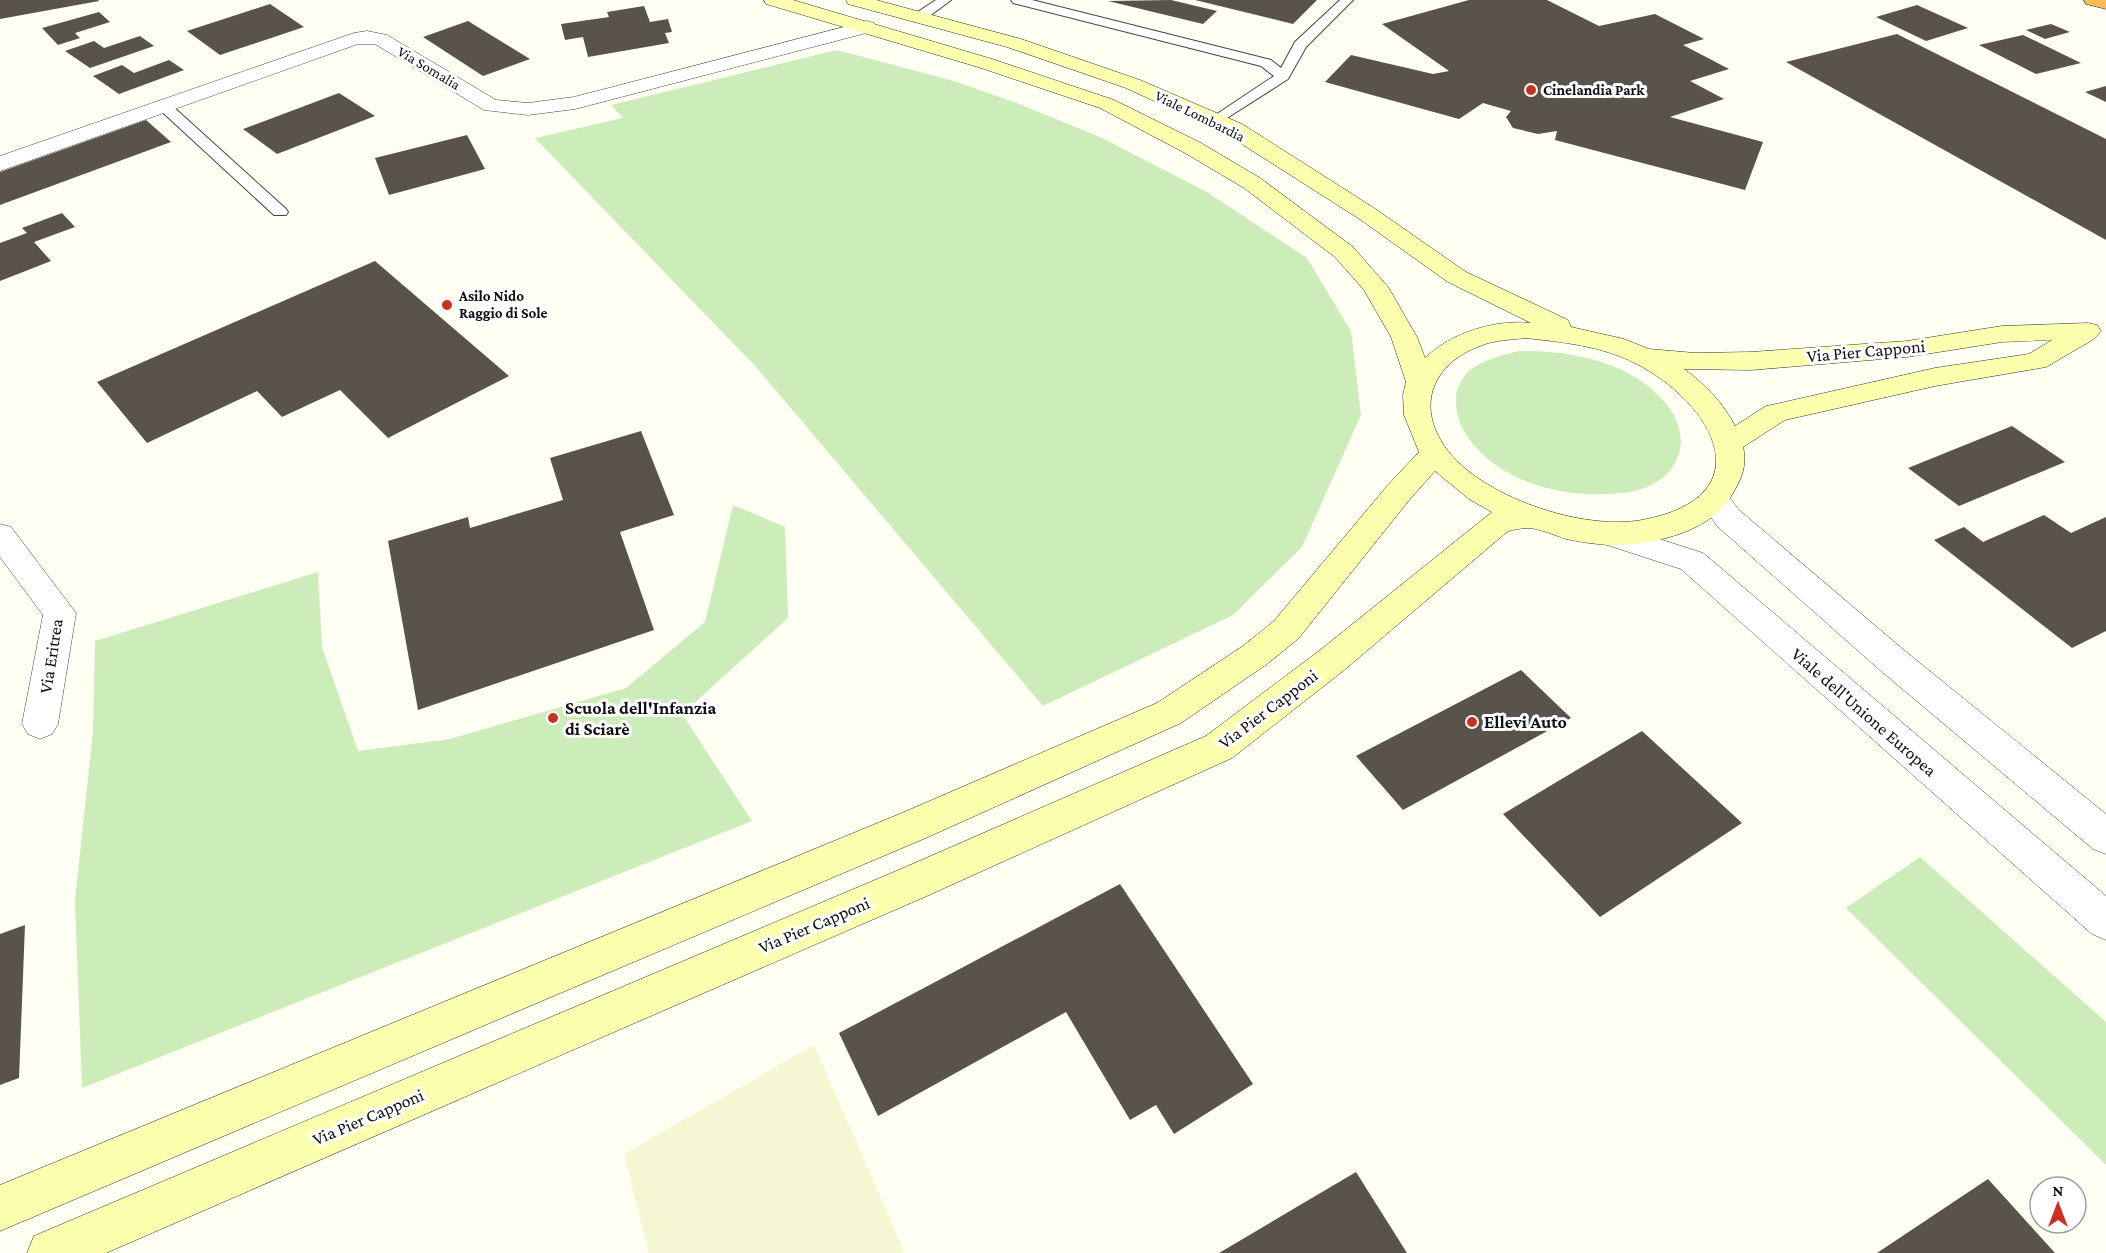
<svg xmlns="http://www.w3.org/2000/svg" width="2106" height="1253" font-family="'Crimson Pro',serif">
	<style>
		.farmland { fill: #f4f7d1 }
		.green { fill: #ccecba }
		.building { fill: #59534c }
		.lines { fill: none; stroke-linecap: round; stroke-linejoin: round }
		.lane-casing { stroke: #434343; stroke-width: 2 }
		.street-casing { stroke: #434343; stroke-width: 1 }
		.secondary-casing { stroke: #323232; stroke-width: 1 }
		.highway-casing { stroke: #212121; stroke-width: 1 }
		.lane { fill: #fff; fill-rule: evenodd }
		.street { fill: #fff; fill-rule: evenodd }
		.secondary { fill: #fcffae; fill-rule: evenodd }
		.highway { fill: #fbba55; fill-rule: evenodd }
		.poi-dot { fill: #c83120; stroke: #fff; stroke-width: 2 }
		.labels { text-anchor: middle; stroke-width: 6; stroke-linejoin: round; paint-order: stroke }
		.far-street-label { font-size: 15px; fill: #101010; stroke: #fff }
		.far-poi-label { font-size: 15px; font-weight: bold; fill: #101010; stroke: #fff; text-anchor: start }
		.street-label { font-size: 18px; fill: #101010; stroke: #fff }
		.poi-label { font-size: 18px; font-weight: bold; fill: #101010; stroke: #fff; text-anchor: start }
	</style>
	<rect width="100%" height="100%" fill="#fffef3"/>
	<polygon class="farmland" points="814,1045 905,1253 649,1253 624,1154"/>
	<g class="green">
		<polygon points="837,50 954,81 1014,102 1100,137 1207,192 1307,258 1351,331 1361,415 1302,547 1233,615 1043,706 756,367 535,138 623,118 611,105"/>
		<path d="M 1520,351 C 1556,351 1589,355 1622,370 C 1660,388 1702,431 1669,472 C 1660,482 1643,490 1630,492 C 1593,497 1558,494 1523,480 C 1490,466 1454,436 1456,398 C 1456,389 1463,376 1470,370 C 1485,359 1502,355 1520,351 Z"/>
		<polygon points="733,505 785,527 788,618 682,714 752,821 82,1088 75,901 93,731 95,641 318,572 322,647 358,751 450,739 626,688 705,622"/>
		<polygon points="1920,857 2106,1022 2106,1165 1846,908"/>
	</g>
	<g class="building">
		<polygon points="0,0 98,0 99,1 0,19"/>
		<polygon points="1171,0 1217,11 1203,24 1108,1"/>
		<polygon points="1195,0 1317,0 1293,24"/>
		<polygon points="1469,0 1547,0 1599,26 1655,14 1704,39 1683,45 1729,69 1690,81 1724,99 1670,117 1763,142 1745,190 1555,140 1557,131 1538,134 1513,128 1506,117 1511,111 1483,103 1459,119 1325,82 1351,55 1433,74 1449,71 1382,24"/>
		<polygon points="270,4 304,27 220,55 187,31"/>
		<polygon points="1917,5 1968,28 1926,41 1876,17"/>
		<polygon points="644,6 650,22 668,19 672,32 665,33 669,43 588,57 583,37 565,40 561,24 609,17 607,12"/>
		<polygon points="99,12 110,22 75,33 80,38 58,45 42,28"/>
		<polygon points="468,21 530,59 483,76 423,37"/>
		<polygon points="2051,24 2070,32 2045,39 2026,30"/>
		<polygon points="1897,34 2106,139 2106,240 1786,62"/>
		<polygon points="2023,35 2081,63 2036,74 1979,45"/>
		<polygon points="140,36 154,46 90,68 65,51 94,41 104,48"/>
		<polygon points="169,60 184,70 119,94 93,76 122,65 134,73"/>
		<polygon points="2106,86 2106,102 2085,92"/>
		<polygon points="339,93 375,116 277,154 243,129"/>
		<polygon points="146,120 171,142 0,205 0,172"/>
		<polygon points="467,135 485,169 389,195 375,158"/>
		<polygon points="62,213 75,227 34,242 51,261 0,281 0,243 27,233 22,228"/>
		<polygon points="375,261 509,376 388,438 340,390 282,417 257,391 147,443 97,382"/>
		<polygon points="2012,426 2065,462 1959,506 1908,468"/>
		<polygon points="641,431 674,515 620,532 654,630 418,710 388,541 468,517 470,528 563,500 550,458"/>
		<polygon points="2044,515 2071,533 2106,517 2106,631 2072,648 1934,540 1964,527 1983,542"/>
		<polygon points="1521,670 1571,718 1403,810 1356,756"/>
		<polygon points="1642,731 1742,823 1600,917 1503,814"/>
		<polygon points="1120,884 1253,1084 1174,1134 1156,1105 1130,1120 1066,1012 878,1116 839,1033"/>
		<polygon points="25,925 19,1078 0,1085 0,934"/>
		<polygon points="1356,1172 1407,1253 1219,1253"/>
		<polygon points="1988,1179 2055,1253 1877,1253"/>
	</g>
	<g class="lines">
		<defs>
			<g id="lane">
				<polygon points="936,0 951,0 923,21 913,21 912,18 913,15"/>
				<polygon points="1011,0 1032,0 1271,60 1281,68 1295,42 1340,0 1353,0 1306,47 1288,79 1216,125 1211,124 1209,121 1211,118 1274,76 1261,66 1013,3"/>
				<polygon points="164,102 169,103 286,209 288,212 286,215 274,215 159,109 157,106 159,103"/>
			</g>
			<g id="street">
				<polygon points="867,21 874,23 877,27 874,31 575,109 528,115 484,110 375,44 358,44 0,171 0,156 354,33 367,31 387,35 496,100 528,103 574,97"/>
				<polygon points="1714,489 1725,492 1739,510 1905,651 2106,814 2106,854 2093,849 1881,671 1717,526 1699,500 1703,492"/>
				<polygon points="1606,522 1703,553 2106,896 2106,940 2092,934 1681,569 1595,541 1591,533 1595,525"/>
				<polygon points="0,524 11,527 76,613 58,724 52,734 40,739 28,734 22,724 43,615 0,557"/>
			</g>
			<path id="secondary" d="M 764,0 L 793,0 L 992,59 L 1114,100 L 1201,143 L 1260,178 L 1353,247 L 1388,287 L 1417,337 L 1425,358 C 1451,333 1495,319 1531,323 L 1448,282 L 1358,218 L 1226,134 L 1126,88 L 1007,47 L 848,4 L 846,0 L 876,0 L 1021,39 L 1140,80 L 1242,124 L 1374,208 L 1466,272 L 1568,320 L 1571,327 L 1624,339 L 1649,349 L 1695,353 L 1751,352 L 1907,341 L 2002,326 L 2088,323 L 2097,325 L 2101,331 L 2094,339 L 2046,367 L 1935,386 L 1785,420 L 1743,447 C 1748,467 1740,482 1730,498 C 1708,535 1638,549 1598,544 C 1587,543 1576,541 1566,539 C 1554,535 1539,528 1527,528 C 1521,528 1514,530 1508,531 L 1343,671 L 1232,758 L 929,895 L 106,1253 L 27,1253 L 34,1236 L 901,869 L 1206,736 L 1319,651 L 1492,512 L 1469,499 L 1435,471 L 1410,499 L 1298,639 L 1267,664 L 1181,723 L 928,837 L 0,1231 L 0,1185 L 902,813 L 1157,703 L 1243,646 L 1274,621 L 1388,485 L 1419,452 L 1404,415 L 1403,395 L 1406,382 L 1391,337 L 1364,290 L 1335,257 L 1244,188 L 1185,153 L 1100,108 L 978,67 L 766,4 ZM 1525,338 C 1563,342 1601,346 1635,363 C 1715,404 1765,497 1642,520 C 1583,531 1480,497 1445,447 C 1415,404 1434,363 1480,346 C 1494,340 1510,340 1525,338 ZM 2052,340 L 2029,354 L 1935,368 L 1776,404 L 1766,406 L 1735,426 C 1723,403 1705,384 1684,369 L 1751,370 L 1907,357 L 2002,342 Z"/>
			<polygon id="highway" points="2084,0 2106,0 2106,9 2086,4"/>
		</defs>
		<use href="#lane" class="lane-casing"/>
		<use href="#street" class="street-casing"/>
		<use href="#secondary" class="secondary-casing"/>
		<use href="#highway" class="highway-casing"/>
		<use href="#lane" class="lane"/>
		<use href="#street" class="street"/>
		<use href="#secondary" class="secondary"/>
		<use href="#highway" class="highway"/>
	</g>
	<g class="poi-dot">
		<circle cx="1531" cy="90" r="6"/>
		<circle cx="447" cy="305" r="6"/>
		<circle cx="553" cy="718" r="6"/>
		<circle cx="1472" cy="722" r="6"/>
	</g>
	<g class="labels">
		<g class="far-street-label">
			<text transform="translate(429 68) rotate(31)" y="5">Via Somalia</text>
			<text transform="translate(1200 116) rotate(26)" y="5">Viale Lombardia</text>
		</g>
		<g class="far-poi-label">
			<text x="1543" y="95">Cinelandia Park</text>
			<text x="459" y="301">Asilo Nido<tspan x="459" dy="17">Raggio di Sole</tspan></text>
		</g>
		<g class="street-label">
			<text transform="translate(1866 351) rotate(-5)" y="6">Via Pier Capponi</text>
			<text transform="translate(51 656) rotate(-81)" y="6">Via Eritrea</text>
			<text transform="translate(1268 709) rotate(-37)" y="6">Via Pier Capponi</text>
			<text transform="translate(1864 712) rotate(41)" y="6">Viale dell'Unione Europea</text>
			<text transform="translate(814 925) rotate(-23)" y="6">Via Pier Capponi</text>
			<text transform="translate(368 1117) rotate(-23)" y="6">Via Pier Capponi</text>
		</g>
		<g class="poi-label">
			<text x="565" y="714">Scuola dell'Infanzia<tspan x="565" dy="21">di Sciarè</tspan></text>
			<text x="1484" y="728">Ellevi Auto</text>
		</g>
	</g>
	<g transform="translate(2058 1205)"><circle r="28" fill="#ffffff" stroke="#9f9f9f" stroke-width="1.5"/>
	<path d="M0-4.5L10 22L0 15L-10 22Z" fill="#c83120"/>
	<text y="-9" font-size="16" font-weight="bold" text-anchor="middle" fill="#101010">N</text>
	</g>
</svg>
